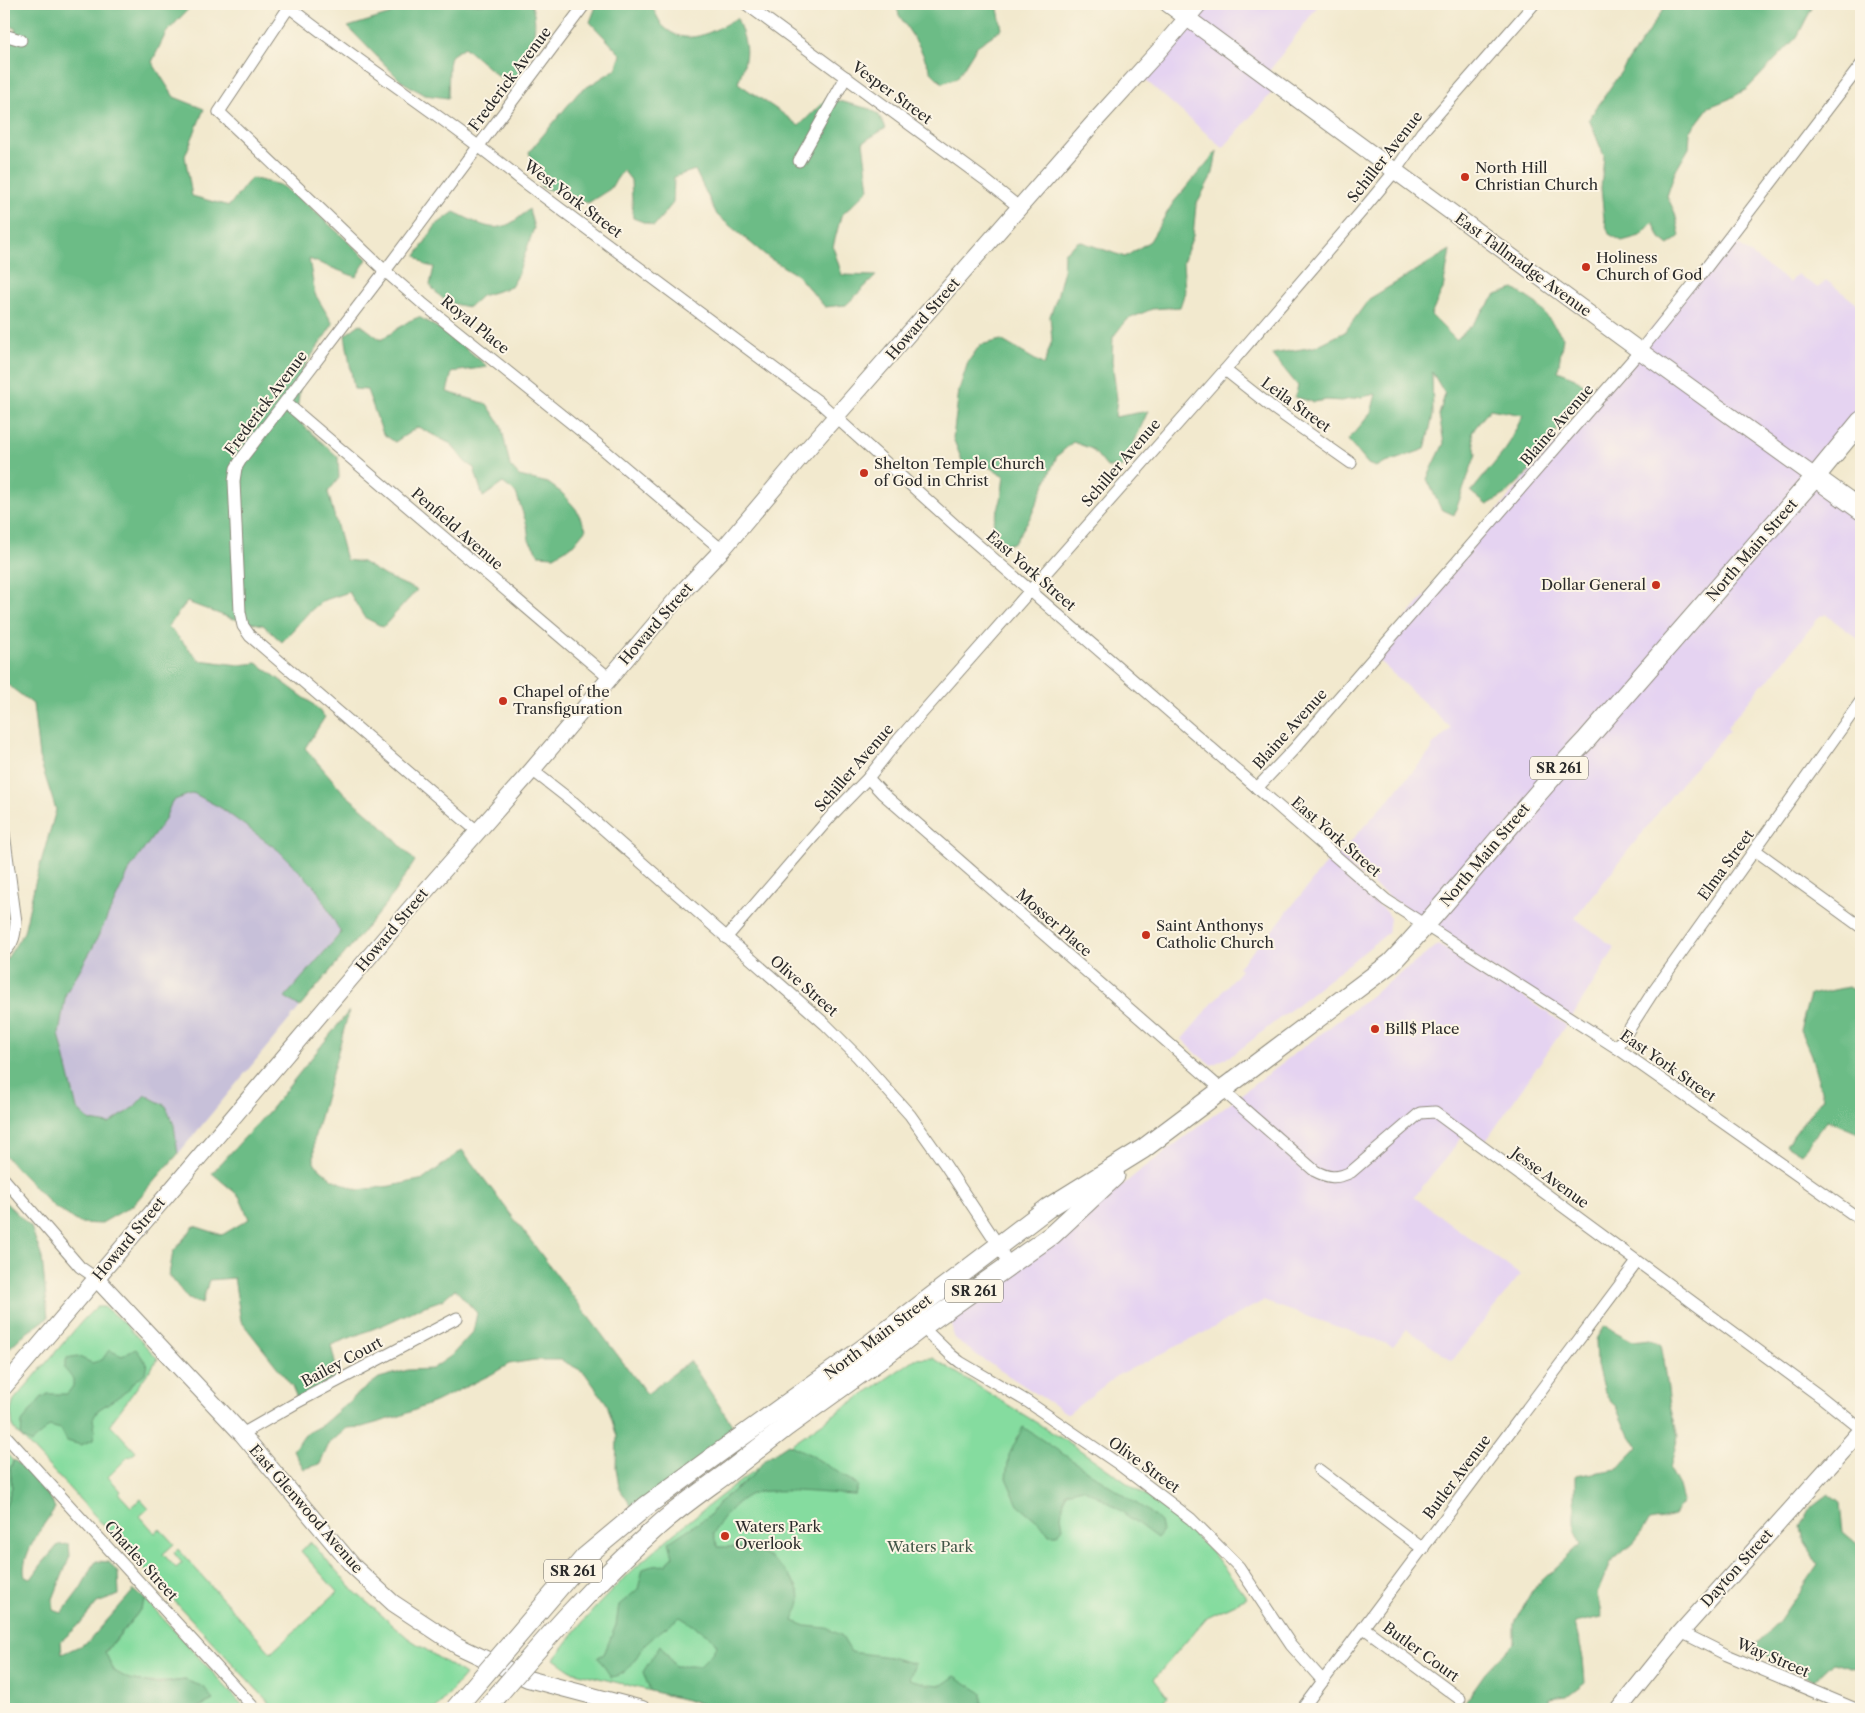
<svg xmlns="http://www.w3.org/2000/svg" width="1865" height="1713" font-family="'Libre Caslon Text',serif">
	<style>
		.built { fill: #e5d3f1 }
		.industrial { fill: #c7c0d9 }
		.green { fill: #85dc9f; stroke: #588465 }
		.forest { fill: #6cbc86; stroke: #4c7458 }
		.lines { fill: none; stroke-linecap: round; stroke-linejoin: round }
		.street-casing { stroke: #8e8a7c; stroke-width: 13 }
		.secondary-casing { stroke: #8e8a7c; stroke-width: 18 }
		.primary-casing { stroke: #8e8a7c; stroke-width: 21 }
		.street { stroke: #fff; stroke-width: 11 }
		.secondary { stroke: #fff; stroke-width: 16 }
		.primary { stroke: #fff; stroke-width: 19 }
		.primary-bridge-casing { stroke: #8e8a7c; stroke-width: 21; stroke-linecap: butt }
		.primary-bridge { stroke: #fff; stroke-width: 19 }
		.poi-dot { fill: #c8321e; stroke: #fcf5e5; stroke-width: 2 }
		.labels { text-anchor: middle; stroke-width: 4; stroke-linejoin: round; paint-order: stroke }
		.shield { fill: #fcf5e5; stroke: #6a6863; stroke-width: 1 }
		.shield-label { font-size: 14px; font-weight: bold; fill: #2b2b2b }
		.street-label { font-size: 15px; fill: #2b2b2b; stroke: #fcf5e5 }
		.poi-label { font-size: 15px; fill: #2b2b2b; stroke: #fcf5e5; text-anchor: start }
		.park-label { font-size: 15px; fill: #425748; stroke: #fcf5e5 }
	</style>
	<rect width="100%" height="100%" fill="#fcf5e5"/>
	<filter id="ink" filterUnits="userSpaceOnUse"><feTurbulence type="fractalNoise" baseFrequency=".02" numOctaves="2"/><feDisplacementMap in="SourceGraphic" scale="10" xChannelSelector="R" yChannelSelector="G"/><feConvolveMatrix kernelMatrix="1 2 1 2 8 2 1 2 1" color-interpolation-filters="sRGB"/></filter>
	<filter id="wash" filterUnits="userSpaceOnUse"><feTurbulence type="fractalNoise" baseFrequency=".0096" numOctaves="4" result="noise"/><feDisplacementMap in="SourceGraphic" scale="20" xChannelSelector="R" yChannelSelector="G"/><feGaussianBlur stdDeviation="1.12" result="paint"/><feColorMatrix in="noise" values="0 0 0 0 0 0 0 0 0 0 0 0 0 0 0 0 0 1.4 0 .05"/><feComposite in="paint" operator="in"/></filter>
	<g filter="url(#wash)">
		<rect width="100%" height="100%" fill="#f2e9ce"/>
		<g class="built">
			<polygon points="1202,4 1313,4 1317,7 1267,74 1190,17"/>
			<polygon points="1188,26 1274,90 1223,148 1142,77"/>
			<polygon points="1729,238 1790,283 1797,274 1818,288 1826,280 1861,307 1861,421 1816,477 1861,510 1861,641 1825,614 1823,616 1821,615 1765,684 1763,683 1727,727 1729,731 1683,781 1575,918 1615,948 1571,1019 1471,955 1336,858 1432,750 1432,746 1451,728 1374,656"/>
			<polygon points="1327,862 1388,913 1390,918 1388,933 1234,1054 1212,1065 1197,1054 1182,1039 1241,970 1238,967 1276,926"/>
			<polygon points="1438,945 1481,969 1566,1025 1486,1141 1467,1128 1456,1145 1414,1197 1520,1275 1452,1361 1407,1329 1393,1346 1263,1301 1194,1338 1116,1376 1068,1414 981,1358 953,1337 952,1321 969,1304 1076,1223 1136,1174"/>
		</g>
		<polygon class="industrial" points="193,793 221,808 278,850 316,888 341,933 285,997 300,1007 178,1154 174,1125 134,1107 109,1124 90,1122 77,1109 59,1034 66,993 93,947 130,869 164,821 172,801"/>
		<g class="green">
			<polygon points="96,1307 104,1307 124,1323 158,1359 110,1424 136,1452 130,1457 129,1456 108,1477 121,1491 119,1494 131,1507 141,1499 149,1508 140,1516 155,1533 160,1529 174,1544 163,1554 176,1568 182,1563 174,1553 178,1549 271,1653 337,1592 301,1551 311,1542 355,1592 408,1638 465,1675 436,1709 275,1709 13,1428 11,1411 14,1400 85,1318"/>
			<path d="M 933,1358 L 1077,1448 L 1167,1511 L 1212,1552 L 1247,1598 L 1207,1617 L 1154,1679 L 1167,1696 L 1158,1709 L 723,1709 L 571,1671 L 554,1659 C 568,1642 580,1624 595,1608 C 688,1509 804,1436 915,1359 Z"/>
			<polygon points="4,1451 13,1461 10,1469 12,1487 4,1511"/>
			<path d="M 146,1600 L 246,1709 L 195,1709 L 213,1700 L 185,1680 C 166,1682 128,1687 114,1670 C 110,1666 108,1658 105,1653 L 137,1614 Z"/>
		</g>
		<g class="forest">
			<polygon points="4,4 193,4 166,33 152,62 174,97 204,109 185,156 192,196 229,206 251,178 280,185 308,205 367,259 356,277 309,259 315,294 333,324 302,370 296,419 338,457 339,478 328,492 346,560 362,562 385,576 417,590 383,627 364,617 349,592 322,601 308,613 282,642 263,625 230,618 187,602 168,626 199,660 239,665 257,663 314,705 325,717 305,748 344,793 381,825 415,861 387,903 300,1007 285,997 341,933 316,888 278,850 221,808 193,793 172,801 164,821 130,869 92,949 66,993 59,1034 77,1109 90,1121 109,1124 134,1107 145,1095 166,1106 174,1125 178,1154 133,1205 100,1224 80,1223 53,1206 4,1155 4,963 24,932 35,883 56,810 39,757 33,704 4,682 4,50 16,29 4,21"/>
			<path d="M 384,4 L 531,4 C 541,28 529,54 519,76 L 505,82 L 464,47 L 451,56 L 449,65 L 448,98 L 425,95 L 401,81 L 348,27 L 391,14 Z"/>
			<path d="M 597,4 L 651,4 C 654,10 658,19 662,25 C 686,50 713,31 737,18 C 748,48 749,52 738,83 C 758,98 780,110 799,126 L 827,98 L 870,109 L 878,114 L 886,128 L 863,142 L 869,189 L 841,216 L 833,247 L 842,275 L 876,276 L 846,305 L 825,307 L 797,275 L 769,258 L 717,215 L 695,170 L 674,177 L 673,203 L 654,226 L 633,218 L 631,180 L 623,170 L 610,189 L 588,203 L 541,187 L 529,152 L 579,92 L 616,69 L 621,55 L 590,22 Z"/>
			<polygon points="896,4 997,4 1002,29 977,46 957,78 942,83 931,72 919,46 899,15"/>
			<polygon points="1667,4 1814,4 1797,37 1747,89 1729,99 1709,107 1690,132 1689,148 1675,172 1667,196 1675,213 1680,236 1669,245 1660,238 1653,222 1640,236 1622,241 1609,234 1604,219 1601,188 1604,156 1589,119"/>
			<polygon points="1217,151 1213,173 1196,205 1193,236 1183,262 1185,292 1180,307 1152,309 1126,320 1113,337 1112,361 1117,399 1115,417 1148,411 1123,467 1107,467 1092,449 1073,442 1057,456 1031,516 1014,543 1001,545 991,530 1001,500 1004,476 981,462 965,468 953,438 959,390 968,362 980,345 1001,340 1044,365 1052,340 1050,316 1057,297 1063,273 1064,253 1079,241 1125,257 1150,241 1173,203"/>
			<path d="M 529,209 L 534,228 L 517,277 L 511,287 L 481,296 L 469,307 C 450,304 442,301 430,285 L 434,267 L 425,265 L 416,256 L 436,225 L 454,212 C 488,228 499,238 529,209 Z"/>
			<polygon points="1450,250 1443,289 1431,315 1456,340 1472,325 1496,295 1514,289 1537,304 1563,337 1558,371 1575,378 1586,386 1531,470 1506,494 1487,505 1471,492 1506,449 1523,415 1490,409 1472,432 1476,454 1454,515 1441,509 1427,479 1444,443 1439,415 1445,394 1432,372 1433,415 1425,449 1375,467 1368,464 1348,440 1371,413 1376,394 1341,401 1327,400 1313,402 1295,397 1298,386 1272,354 1314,347 1345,332 1369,299"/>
			<polygon points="419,317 450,335 488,367 452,372 447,392 487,404 501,425 510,466 519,476 548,483 562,493 576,509 586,529 573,545 554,556 539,555 529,540 527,525 516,493 503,483 483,497 474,468 465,462 451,444 418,427 395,442 383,434 367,390 354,389 345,335 360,324 381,340 409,321"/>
			<polygon points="1848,987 1861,995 1861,1129 1858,1133 1827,1120 1801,1154 1786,1145 1823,1097 1811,1055 1800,1030 1810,995"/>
			<polygon points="349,1011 314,1139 314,1163 332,1179 358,1190 391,1186 424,1179 462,1150 647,1394 690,1361 740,1437 637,1514 619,1488 616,1468 617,1437 607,1404 584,1372 561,1360 535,1360 509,1364 492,1374 435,1402 400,1416 362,1427 347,1428 329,1444 320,1464 304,1469 293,1450 305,1434 322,1425 359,1393 379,1378 408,1370 432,1369 451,1356 473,1332 477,1313 455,1289 442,1300 422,1307 383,1325 331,1345 338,1376 297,1398 292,1386 241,1321 234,1278 209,1280 202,1304 188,1299 169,1275 173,1252 194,1226 222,1235 249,1219 239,1196 212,1173 270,1110"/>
			<polygon points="4,1201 31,1227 42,1258 48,1318 22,1336 4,1353"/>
			<polygon points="1604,1326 1633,1341 1649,1339 1661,1345 1665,1366 1670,1406 1678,1436 1670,1469 1679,1486 1683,1501 1674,1515 1650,1521 1633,1543 1610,1563 1597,1594 1602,1617 1575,1623 1583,1658 1585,1682 1567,1696 1550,1698 1551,1709 1460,1709 1485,1673 1514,1643 1514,1623 1533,1589 1581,1544 1575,1532 1575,1476 1617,1469 1638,1447 1625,1428 1616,1407 1604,1392 1597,1365 1596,1339"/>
			<polygon points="136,1349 147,1364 145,1373 132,1384 127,1391 98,1410 93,1419 95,1430 93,1440 81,1445 67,1441 61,1429 49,1426 32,1443 21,1437 22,1422 41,1398 48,1394 67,1394 73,1386 73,1379 64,1368 67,1358 77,1356 92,1363 102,1360 109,1350 122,1356"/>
			<polygon points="1023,1427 1149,1512 1160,1522 1162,1532 1157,1538 1114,1506 1083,1488 1066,1492 1061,1516 1063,1528 1057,1535 1049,1535 1042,1525 1018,1505 1006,1478 1009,1455"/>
			<path d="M 788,1444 L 811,1455 L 858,1485 L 855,1495 C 834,1494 764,1486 749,1495 C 733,1504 722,1518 713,1534 L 718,1547 C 729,1547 740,1546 750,1548 C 768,1551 800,1580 800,1599 C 800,1606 795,1614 793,1621 L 806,1626 L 826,1628 L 841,1635 L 851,1652 L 890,1657 L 915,1664 L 909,1679 L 928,1684 L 942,1685 L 955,1676 L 982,1693 L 982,1709 L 723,1709 L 650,1691 L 643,1672 L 660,1645 L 675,1666 L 699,1666 L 712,1653 L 717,1645 L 710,1636 L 680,1617 C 669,1625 656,1634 646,1644 C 634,1657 631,1675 611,1677 L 598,1657 L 604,1654 L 616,1625 L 619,1605 L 638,1589 L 643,1569 L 652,1566 L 666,1565 L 673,1556 L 669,1542 L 710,1515 L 719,1502 L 753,1475 L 765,1459 Z"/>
			<path d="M 14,1460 L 33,1475 L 46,1489 L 55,1508 C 44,1525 19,1556 25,1577 L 31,1579 L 41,1565 L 58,1545 L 69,1544 L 70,1556 L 53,1599 L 53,1610 L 62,1613 L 80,1589 L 96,1561 L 109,1562 L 118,1573 L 119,1595 L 97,1603 L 77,1627 L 61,1641 L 62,1654 L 88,1642 L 134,1590 L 146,1600 L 137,1614 L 105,1652 L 114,1671 L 129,1679 L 156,1684 L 185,1680 L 204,1687 L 213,1700 L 195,1709 L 4,1709 L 4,1511 L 12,1487 L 10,1468 Z"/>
			<polygon points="1828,1494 1840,1503 1843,1532 1861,1547 1861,1670 1834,1662 1814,1681 1761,1654 1753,1646 1779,1621 1818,1564 1804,1543 1801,1526 1812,1506"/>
		</g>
	</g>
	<g filter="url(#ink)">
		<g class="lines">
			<defs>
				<g id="street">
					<polyline points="291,4 219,112 385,271 422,303 596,443 722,550"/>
					<polyline points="746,4 984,179 1020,208"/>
					<path d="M 289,7 C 364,67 445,117 519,178 L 819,402 L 956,526 L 1386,900 L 1617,1048 L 1861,1220"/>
					<polyline points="4,35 21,40"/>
					<polyline points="799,161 846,77"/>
					<polyline points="1225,370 1273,408 1351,463"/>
					<polyline points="285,402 609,678"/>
					<polyline points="532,770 573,802 825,1024 857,1056 910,1115 944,1163 999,1246 1009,1266"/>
					<path d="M 868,778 L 882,793 L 1315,1171 C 1328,1178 1337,1179 1351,1172 L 1420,1113 L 1435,1112 L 1821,1397 L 1861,1429"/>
					<polyline points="1257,788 1295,748 1640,351 1693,285 1861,65"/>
					<polyline points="477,831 250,636 243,626 240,612 234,481 236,468 242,458 385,271 585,4"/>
					<path d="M 4,833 L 16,922 C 15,934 14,944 4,952"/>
					<polyline points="1755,850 1861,927"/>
					<polyline points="726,938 832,815 868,778 899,739 1225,370 1361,212 1395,171 1422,132 1534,4"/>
					<polyline points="1617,1048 1651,995 1861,701"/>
					<polyline points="4,1179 80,1267 96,1278"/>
					<polyline points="919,1324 951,1355 960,1362 1028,1402 1120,1465 1191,1519 1239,1567 1291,1645 1323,1681"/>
					<polyline points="4,1434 255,1709"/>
					<polyline points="242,1434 296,1403 457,1318"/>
					<polyline points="1319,1470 1423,1549"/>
					<polyline points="1364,1628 1460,1699"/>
					<polyline points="1681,1632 1727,1655 1856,1709"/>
					<polyline points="1302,1709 1637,1262"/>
				</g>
				<g id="secondary">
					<polyline points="1168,4 1640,351 1815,477"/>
					<polyline points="96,1278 242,1434 353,1566 393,1603 458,1646 528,1679 642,1709"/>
					<polyline points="4,1387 408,911 532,770 685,589 722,550 803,454 1096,120 1156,54 1199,4"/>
					<polyline points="1619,1709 1681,1632 1861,1431"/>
				</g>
				<g id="primary">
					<polyline points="1815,477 1861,510"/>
					<path d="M 713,1457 L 867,1346 L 1048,1208 L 1143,1149 L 1391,963 C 1459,891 1518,811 1587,739 L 1815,477 L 1861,421"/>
					<polyline points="727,1473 786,1427 878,1361 922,1327 1052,1235 1115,1176"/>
				</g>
			</defs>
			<use href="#street" class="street-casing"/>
			<use href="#secondary" class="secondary-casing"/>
			<use href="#primary" class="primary-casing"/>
			<use href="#street" class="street"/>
			<use href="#secondary" class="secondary"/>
			<use href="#primary" class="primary"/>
			<defs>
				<g id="primary-bridge">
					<polyline points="455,1709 585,1557 645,1507 713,1457"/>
					<path d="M 486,1709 C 540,1645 595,1582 658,1526 C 679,1507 704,1490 727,1473"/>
				</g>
			</defs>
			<use href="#primary-bridge" class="primary-bridge-casing"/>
			<use href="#primary-bridge" class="primary-bridge"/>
		</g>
	</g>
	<g class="poi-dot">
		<circle cx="1465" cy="177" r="5"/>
		<circle cx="1586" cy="267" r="5"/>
		<circle cx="864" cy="473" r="5"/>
		<circle cx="1656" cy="585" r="5"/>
		<circle cx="503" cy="701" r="5"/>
		<circle cx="1146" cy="935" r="5"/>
		<circle cx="1375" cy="1029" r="5"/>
		<circle cx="725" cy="1536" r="5"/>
	</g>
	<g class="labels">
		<g class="shield">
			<rect x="1530" y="756.5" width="58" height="23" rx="4"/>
			<rect x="945" y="1279.5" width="58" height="23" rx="4"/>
			<rect x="544" y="1559.5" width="58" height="23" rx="4"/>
		</g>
		<g class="shield-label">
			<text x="1559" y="773">SR 261</text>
			<text x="974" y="1296">SR 261</text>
			<text x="573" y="1576">SR 261</text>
		</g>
		<g class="street-label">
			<text transform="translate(510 79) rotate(-53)" y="5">Frederick Avenue</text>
			<text transform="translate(892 93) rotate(36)" y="5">Vesper Street</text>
			<text transform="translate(1385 157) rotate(-52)" y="5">Schiller Avenue</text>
			<text transform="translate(573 199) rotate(37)" y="5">West York Street</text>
			<text transform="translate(1523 265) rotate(36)" y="5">East Tallmadge Avenue</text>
			<text transform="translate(923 319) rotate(-49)" y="5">Howard Street</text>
			<text transform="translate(475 325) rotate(39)" y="5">Royal Place</text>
			<text transform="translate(266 403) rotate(-53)" y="5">Frederick Avenue</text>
			<text transform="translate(1296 405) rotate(36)" y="5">Leila Street</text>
			<text transform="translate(1557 425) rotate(-49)" y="5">Blaine Avenue</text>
			<text transform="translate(1121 463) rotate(-49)" y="5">Schiller Avenue</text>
			<text transform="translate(457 529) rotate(41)" y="5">Penfield Avenue</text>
			<text transform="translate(1752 550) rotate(-49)" y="5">North Main Street</text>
			<text transform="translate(1031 571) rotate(41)" y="5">East York Street</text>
			<text transform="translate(656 624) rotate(-49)" y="5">Howard Street</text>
			<text transform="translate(1290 729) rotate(-48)" y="5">Blaine Avenue</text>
			<text transform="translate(854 768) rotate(-49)" y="5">Schiller Avenue</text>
			<text transform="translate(1336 837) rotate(41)" y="5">East York Street</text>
			<text transform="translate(1485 855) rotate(-50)" y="5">North Main Street</text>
			<text transform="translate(1726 865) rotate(-54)" y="5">Elma Street</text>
			<text transform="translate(1054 923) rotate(41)" y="5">Mosser Place</text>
			<text transform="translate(392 930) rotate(-50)" y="5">Howard Street</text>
			<text transform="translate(804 986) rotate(41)" y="5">Olive Street</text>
			<text transform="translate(1668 1066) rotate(35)" y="5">East York Street</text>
			<text transform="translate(1550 1178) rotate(36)" y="5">Jesse Avenue</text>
			<text transform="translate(129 1239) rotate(-50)" y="5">Howard Street</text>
			<text transform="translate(878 1337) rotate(-37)" y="5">North Main Street</text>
			<text transform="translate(342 1362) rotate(-28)" y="5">Bailey Court</text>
			<text transform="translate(1144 1465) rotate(36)" y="5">Olive Street</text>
			<text transform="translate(1457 1477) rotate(-53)" y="5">Butler Avenue</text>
			<text transform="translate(306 1509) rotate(49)" y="5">East Glenwood Avenue</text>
			<text transform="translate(141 1561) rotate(48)" y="5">Charles Street</text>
			<text transform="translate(1737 1568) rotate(-48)" y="5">Dayton Street</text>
			<text transform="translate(1421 1652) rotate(36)" y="5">Butler Court</text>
			<text transform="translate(1773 1658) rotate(23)" y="5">Way Street</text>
		</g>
		<g class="poi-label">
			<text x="1475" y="173">North Hill<tspan x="1475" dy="17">Christian Church</tspan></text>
			<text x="1596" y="263">Holiness<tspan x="1596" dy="17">Church of God</tspan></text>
			<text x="874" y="469">Shelton Temple Church<tspan x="874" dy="17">of God in Christ</tspan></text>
			<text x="1646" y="590" text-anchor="end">Dollar General</text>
			<text x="513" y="697">Chapel of the<tspan x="513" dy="17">Transfiguration</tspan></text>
			<text x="1156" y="931">Saint Anthonys<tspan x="1156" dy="17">Catholic Church</tspan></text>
			<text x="1385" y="1034">Bill$ Place</text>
			<text x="735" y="1532">Waters Park<tspan x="735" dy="17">Overlook</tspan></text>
		</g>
		<g class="park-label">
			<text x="930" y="1552">Waters Park</text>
		</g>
	</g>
	<rect width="1865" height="1713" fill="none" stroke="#fcf5e5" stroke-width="20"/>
</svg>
